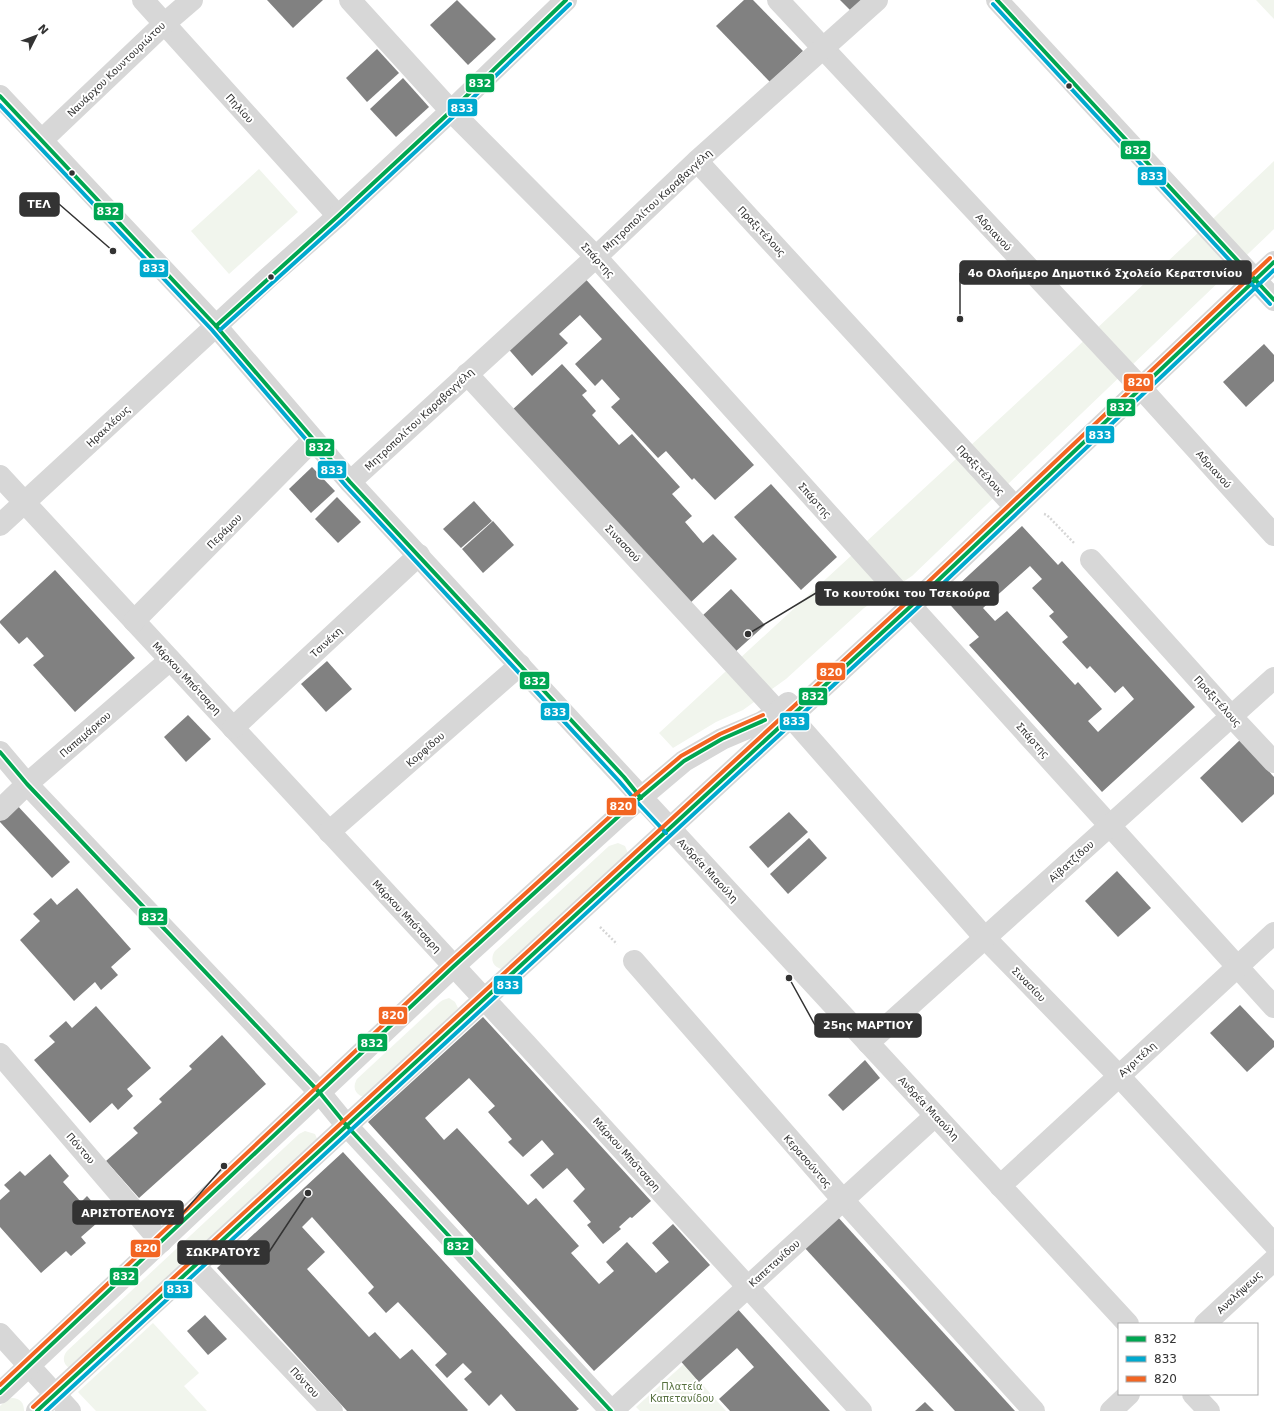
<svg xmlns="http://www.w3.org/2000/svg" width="1274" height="1411" font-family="'DejaVu Sans',sans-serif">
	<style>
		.green { fill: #f1f5ed }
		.building { fill: #818181; fill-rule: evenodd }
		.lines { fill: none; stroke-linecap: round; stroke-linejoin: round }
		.path { stroke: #d6d6d6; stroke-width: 2.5; stroke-dasharray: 2 2; stroke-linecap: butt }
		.minor { stroke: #d7d7d7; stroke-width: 22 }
		.bus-1-casing { stroke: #fff; stroke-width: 7 }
		.bus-2-casing { stroke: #fff; stroke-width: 7 }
		.bus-3-casing { stroke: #fff; stroke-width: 7 }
		.bus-1 { stroke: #00a651; stroke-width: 4 }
		.bus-2 { stroke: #00a9ce; stroke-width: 4 }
		.bus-3 { stroke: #f26522; stroke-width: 4 }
		.bus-dot { fill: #333; stroke: #fff; stroke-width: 1.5 }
		.labels { text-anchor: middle; stroke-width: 4; stroke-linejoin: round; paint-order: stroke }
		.street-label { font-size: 10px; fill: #333; stroke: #fff }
		.park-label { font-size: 10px; fill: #56703f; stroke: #fff }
		.leader { fill: none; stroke: #333; stroke-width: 1.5 }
		.callout-dot { fill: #333; stroke: #fff; stroke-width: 1.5 }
		.callout { fill: #333; stroke: #333; stroke-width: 1.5 }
		.callout-label { font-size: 11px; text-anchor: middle; font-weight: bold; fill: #fff }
		.line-badge { stroke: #fff; stroke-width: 1.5 }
		.badge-label { font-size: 11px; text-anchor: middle; font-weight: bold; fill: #fff }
	</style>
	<rect width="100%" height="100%" fill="#fff"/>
	<g class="green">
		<polygon points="1256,0 1274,0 1274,19"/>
		<polygon points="1274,161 1274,229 912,576 864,608 786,679 743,710 716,722 673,748 659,733 1074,350"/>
		<polygon points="259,169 298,212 229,274 191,231"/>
		<path d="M 618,843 L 625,846 L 628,853 L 502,969 C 492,967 490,958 495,951 L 609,846 Z"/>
		<path d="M 449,998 L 455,1002 L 458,1008 L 364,1097 C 355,1095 352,1087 357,1079 L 440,1002 L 443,1000 Z"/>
		<path d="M 305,1131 L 315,1134 L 318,1141 L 69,1368 C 63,1364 62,1357 67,1351 L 299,1134 Z"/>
		<polygon points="153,1323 199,1373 184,1386 207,1411 96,1411 78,1392"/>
		<polygon points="684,1364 726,1411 640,1411 636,1407"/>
		<path d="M 12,1398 C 20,1398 24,1403 24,1411 L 0,1411 L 0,1406 L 7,1399 Z"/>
	</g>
	<g class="building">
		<polygon points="267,0 323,0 293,28"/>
		<polygon points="457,0 496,39 468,65 430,25"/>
		<polygon points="744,0 753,0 803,51 770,82 716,26"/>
		<polygon points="840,0 863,0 851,11"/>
		<polygon points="377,49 399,73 367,102 346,78"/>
		<polygon points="403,78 429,107 396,137 370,109"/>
		<polygon points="581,274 754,465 715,500 694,478 692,480 666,451 658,458 611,407 620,399 602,379 595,386 575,364 602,339 580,315 559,334 568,343 532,376 504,344"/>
		<polygon points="1264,344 1274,355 1274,381 1246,407 1223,382"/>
		<polygon points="562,364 587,391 582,395 596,411 592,415 619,445 632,434 680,487 672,494 692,516 685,522 703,543 713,534 737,559 688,605 511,411"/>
		<polygon points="312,467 335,491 311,513 289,489"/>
		<polygon points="771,484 837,557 801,590 734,517"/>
		<polygon points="337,497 361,522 338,543 315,519"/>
		<polygon points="474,501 492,521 461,548 443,529"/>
		<polygon points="493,521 514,545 483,573 462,549"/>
		<path d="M 1022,526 L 1058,565 L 1062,561 L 1195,707 L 1102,792 L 969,645 L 979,637 L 944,598 ZM 1030,566 L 1042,579 L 1032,588 L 1054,612 L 1049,616 L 1068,637 L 1062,642 L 1087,669 L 1090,666 L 1115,693 L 1123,686 L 1134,699 L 1098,732 L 1088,721 L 1102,709 L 1078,682 L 1075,685 L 1007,611 L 995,621 L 983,608 Z"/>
		<polygon points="55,570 135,658 75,712 33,665 44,656 27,637 19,644 0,623 0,621"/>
		<polygon points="731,589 765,625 734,653 701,617"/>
		<polygon points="327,661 352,689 326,712 301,684"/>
		<polygon points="188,715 211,739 186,762 164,737"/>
		<polygon points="1240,740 1274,777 1274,794 1242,823 1200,778"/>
		<polygon points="15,803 70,862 52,878 0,822 0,817"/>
		<polygon points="789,812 808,832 768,868 749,847"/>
		<polygon points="809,838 827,858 788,894 770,874"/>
		<polygon points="1117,871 1151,908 1118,937 1085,901"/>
		<polygon points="77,888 131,949 111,967 118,975 101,990 95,982 74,1001 20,940 40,921 33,914 51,898 57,905"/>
		<polygon points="1240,1005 1274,1041 1274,1047 1247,1072 1210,1033"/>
		<polygon points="96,1006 151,1068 127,1089 133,1096 118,1110 112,1103 90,1123 34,1060 55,1042 49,1036 66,1021 72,1028"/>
		<polygon points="483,1017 651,1201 632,1218 630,1217 619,1227 621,1229 603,1244 587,1225 591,1222 573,1201 585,1189 567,1168 543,1189 530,1175 554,1154 542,1140 523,1157 508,1142 512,1139 488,1112 495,1106 469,1078 425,1118 444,1140 457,1128 528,1205 536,1198 579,1246 571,1253 599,1284 614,1271 606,1262 627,1242 656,1273 669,1262 652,1243 673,1224 710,1265 594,1371 368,1122"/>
		<polygon points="222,1035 266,1084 139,1198 106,1161 138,1133 133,1128 162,1102 159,1099 192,1069 189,1066"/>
		<polygon points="865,1060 880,1078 843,1111 828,1095"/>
		<polygon points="343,1152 579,1409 576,1411 516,1411 501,1394 489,1406 464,1379 472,1372 463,1363 447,1378 435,1365 447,1354 398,1302 386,1313 368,1293 374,1287 312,1217 302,1227 325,1252 307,1269 369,1337 375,1332 400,1359 412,1349 468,1410 467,1411 347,1411 217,1268"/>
		<polygon points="50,1154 69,1176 63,1182 81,1202 87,1196 105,1216 81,1237 86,1243 71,1256 66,1251 41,1273 0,1227 0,1200 10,1191 4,1185 20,1171 25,1176"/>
		<polygon points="836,1215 1015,1411 955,1411 803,1246"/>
		<polygon points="735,1306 830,1411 730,1411 719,1399 754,1367 737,1348 699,1382 677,1357"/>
		<polygon points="205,1315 227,1339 208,1355 187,1331"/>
		<polygon points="925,1402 934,1411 915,1411"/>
	</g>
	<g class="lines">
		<g class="path">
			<polyline points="1044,514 1047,515 1075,544"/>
			<polyline points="600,927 617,944"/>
		</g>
		<g class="minor">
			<polyline points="143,0 338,216"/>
			<polyline points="350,0 451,111 596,257 911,606 1274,1007"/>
			<polyline points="778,0 1141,388 1274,535"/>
			<polyline points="997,0 1274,300"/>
			<polyline points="0,96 216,326 350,482 1128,1324"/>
			<polyline points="42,140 164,24 192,0"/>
			<polyline points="697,161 1015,507"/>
			<polyline points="467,374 778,712"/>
			<polyline points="0,476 526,1044 861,1411"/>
			<polyline points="350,482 596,257 697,161 877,0"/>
			<polyline points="0,525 269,277 338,216 451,111 566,0"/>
			<polyline points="1091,560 1232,717 1274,762"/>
			<polyline points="134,621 313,440"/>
			<polyline points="791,717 985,938 1119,1076 1274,1244"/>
			<polyline points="233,728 419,555"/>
			<polyline points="0,752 27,784 320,1093 347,1126 611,1411"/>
			<polyline points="0,810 27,784 170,660"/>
			<polyline points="329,832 520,665"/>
			<polyline points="634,961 843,1200 1034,1411"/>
			<polyline points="868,1043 1274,678"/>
			<polyline points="0,1054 161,1242"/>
			<polyline points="1000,1186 1274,933"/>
			<polyline points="195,1266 332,1411"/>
			<polyline points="1205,1324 1274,1260"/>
			<polyline points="0,1334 70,1411"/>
			<polyline points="0,1393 453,967 620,815 684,761 722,739 762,722 778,712 788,703"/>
			<polyline points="1193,1394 1209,1411"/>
			<polyline points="37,1411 911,606 1274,262"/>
			<polyline points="612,1411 935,1116"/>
			<polyline points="1111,1411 1129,1394"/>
		</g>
		<defs>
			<g id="bus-1">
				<polyline points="997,0 1274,300"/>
				<polyline points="0,96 216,326 350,482 624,777 641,798"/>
				<polyline points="216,326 338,216 451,111 566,0"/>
				<polyline points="0,752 27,784 320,1093 347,1126 611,1411"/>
				<polyline points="0,1393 453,967 620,815 684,761 722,739 765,720"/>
				<polyline points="37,1411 911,606 1274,262"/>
			</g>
			<g id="bus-2">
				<polyline points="993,4 1270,304"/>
				<polyline points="0,105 212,330 346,486 619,781 637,802 666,833"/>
				<polyline points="220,330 342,220 455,115 570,4"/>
				<polyline points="46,1411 915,610 1274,270"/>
			</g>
			<g id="bus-3">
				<polyline points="0,1385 449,963 616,811 681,756 720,734 763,715"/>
				<polyline points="33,1407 907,602 1270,258"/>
			</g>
		</defs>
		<use href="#bus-1" class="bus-1-casing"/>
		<use href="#bus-2" class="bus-2-casing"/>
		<use href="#bus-3" class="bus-3-casing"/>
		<use href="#bus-1" class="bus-1"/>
		<use href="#bus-2" class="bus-2"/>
		<use href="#bus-3" class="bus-3"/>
	</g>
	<g class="bus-dot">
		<circle cx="1069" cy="86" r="3.5"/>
		<circle cx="72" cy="173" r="3.5"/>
		<circle cx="271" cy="277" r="3.5"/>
	</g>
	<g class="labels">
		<g class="street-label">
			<text transform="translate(116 69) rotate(-44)" y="4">Ναυάρχου Κουντουριώτου</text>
			<text transform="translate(240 108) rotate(48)" y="4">Πηλίου</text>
			<text transform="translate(657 200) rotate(-43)" y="4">Μητροπολίτου Καραβαγγέλη</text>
			<text transform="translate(762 231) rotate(47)" y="4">Πραξιτέλους</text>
			<text transform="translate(994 232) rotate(47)" y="4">Αδριανού</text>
			<text transform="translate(598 260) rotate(47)" y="4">Σπάρτης</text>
			<text transform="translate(419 419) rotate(-43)" y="4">Μητροπολίτου Καραβαγγέλη</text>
			<text transform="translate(108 426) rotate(-43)" y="4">Ηρακλέους</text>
			<text transform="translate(1214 469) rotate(48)" y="4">Αδριανού</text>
			<text transform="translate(981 470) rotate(47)" y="4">Πραξιτέλους</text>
			<text transform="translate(815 500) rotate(48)" y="4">Σπάρτης</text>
			<text transform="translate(224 531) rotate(-45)" y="4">Περάμου</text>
			<text transform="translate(623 543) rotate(47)" y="4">Σινασσού</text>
			<text transform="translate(326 642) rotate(-43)" y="4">Τσινέκη</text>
			<text transform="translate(187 678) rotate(47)" y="4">Μάρκου Μπότσαρη</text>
			<text transform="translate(1218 701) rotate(48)" y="4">Πραξιτέλους</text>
			<text transform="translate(85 734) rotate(-41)" y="4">Παπαμάρκου</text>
			<text transform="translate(1033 740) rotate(48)" y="4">Σπάρτης</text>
			<text transform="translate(425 749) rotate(-41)" y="4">Κορφίδου</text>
			<text transform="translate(1071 861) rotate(-42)" y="4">Αϊβατζίδου</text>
			<text transform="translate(708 870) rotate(47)" y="4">Ανδρέα Μιαούλη</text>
			<text transform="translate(407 916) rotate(47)" y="4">Μάρκου Μπότσαρη</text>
			<text transform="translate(1029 984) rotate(46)" y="4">Σινασίου</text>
			<text transform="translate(1137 1059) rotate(-42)" y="4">Αγριτέλη</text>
			<text transform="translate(929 1108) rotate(47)" y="4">Ανδρέα Μιαούλη</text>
			<text transform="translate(81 1148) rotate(49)" y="4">Πόντου</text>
			<text transform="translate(627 1154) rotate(48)" y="4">Μάρκου Μπότσαρη</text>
			<text transform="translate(808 1161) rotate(49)" y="4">Κερασούντος</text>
			<text transform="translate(774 1263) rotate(-42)" y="4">Καπετανίδου</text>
			<text transform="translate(1239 1292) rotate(-43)" y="4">Αναλήψεως</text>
			<text transform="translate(305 1382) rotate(47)" y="4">Πόντου</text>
		</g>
		<g class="park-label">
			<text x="682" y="1390">Πλατεία<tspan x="682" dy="12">Καπετανίδου</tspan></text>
		</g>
	</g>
	<path class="leader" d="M113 251L59 204M960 319L960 273M748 634L816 593M789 978L815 1025M224 1166L183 1213M308 1193L269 1252"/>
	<g class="callout-dot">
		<circle cx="113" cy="251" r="4"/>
		<circle cx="960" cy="319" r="4"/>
		<circle cx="748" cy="634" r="4"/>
		<circle cx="789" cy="978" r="4"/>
		<circle cx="224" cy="1166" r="4"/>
		<circle cx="308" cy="1193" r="4"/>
	</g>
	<g class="callout">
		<rect x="20" y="193" width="39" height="23" rx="4"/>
		<rect x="960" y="261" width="291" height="23" rx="4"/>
		<rect x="816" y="582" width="182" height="23" rx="4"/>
		<rect x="815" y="1014" width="106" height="23" rx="4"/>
		<rect x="73" y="1201" width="110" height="23" rx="4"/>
		<rect x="178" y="1241" width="91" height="23" rx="4"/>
	</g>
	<g class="callout-label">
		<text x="39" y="208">ΤΕΛ</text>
		<text x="1105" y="277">4o Ολοήμερο Δημοτικό Σχολείο Κερατσινίου</text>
		<text x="907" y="597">Το κουτούκι του Τσεκούρα</text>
		<text x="868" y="1029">25ης ΜΑΡΤΙΟΥ</text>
		<text x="128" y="1217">ΑΡΙΣΤΟΤΕΛΟΥΣ</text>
		<text x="223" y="1256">ΣΩΚΡΑΤΟΥΣ</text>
	</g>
	<g class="line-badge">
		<rect x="465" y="73" width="30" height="20" rx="4" fill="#00a651"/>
		<rect x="447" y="98" width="31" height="19" rx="4" fill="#00a9ce"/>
		<rect x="1120" y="140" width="31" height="20" rx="4" fill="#00a651"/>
		<rect x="1137" y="166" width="30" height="20" rx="4" fill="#00a9ce"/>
		<rect x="93" y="202" width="31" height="19" rx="4" fill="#00a651"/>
		<rect x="139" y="259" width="30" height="19" rx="4" fill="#00a9ce"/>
		<rect x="1123" y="373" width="31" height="19" rx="4" fill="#f26522"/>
		<rect x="1106" y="398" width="30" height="19" rx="4" fill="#00a651"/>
		<rect x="1085" y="425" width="30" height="19" rx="4" fill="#00a9ce"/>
		<rect x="305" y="438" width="30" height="19" rx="4" fill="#00a651"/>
		<rect x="317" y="460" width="30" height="19" rx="4" fill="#00a9ce"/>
		<rect x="816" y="662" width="30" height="19" rx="4" fill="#f26522"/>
		<rect x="519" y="671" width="31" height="19" rx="4" fill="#00a651"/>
		<rect x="798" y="687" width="30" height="19" rx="4" fill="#00a651"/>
		<rect x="540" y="702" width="30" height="19" rx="4" fill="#00a9ce"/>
		<rect x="779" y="712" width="31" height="19" rx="4" fill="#00a9ce"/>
		<rect x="606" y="797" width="31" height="19" rx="4" fill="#f26522"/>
		<rect x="138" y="907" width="30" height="19" rx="4" fill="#00a651"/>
		<rect x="493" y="975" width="30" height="20" rx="4" fill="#00a9ce"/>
		<rect x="378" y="1006" width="30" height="19" rx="4" fill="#f26522"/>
		<rect x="357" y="1033" width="31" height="19" rx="4" fill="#00a651"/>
		<rect x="443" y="1237" width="31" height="19" rx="4" fill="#00a651"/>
		<rect x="130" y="1239" width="31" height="19" rx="4" fill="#f26522"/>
		<rect x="109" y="1267" width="30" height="19" rx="4" fill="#00a651"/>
		<rect x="163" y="1280" width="30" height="19" rx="4" fill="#00a9ce"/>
	</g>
	<g class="badge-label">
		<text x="480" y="87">832</text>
		<text x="462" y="112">833</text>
		<text x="1136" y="154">832</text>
		<text x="1152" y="180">833</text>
		<text x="108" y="215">832</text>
		<text x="154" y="272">833</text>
		<text x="1139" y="386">820</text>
		<text x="1121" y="411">832</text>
		<text x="1100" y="439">833</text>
		<text x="320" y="451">832</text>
		<text x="332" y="474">833</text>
		<text x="831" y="676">820</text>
		<text x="535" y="685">832</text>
		<text x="813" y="700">832</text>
		<text x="555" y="716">833</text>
		<text x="794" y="725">833</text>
		<text x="621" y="810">820</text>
		<text x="153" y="921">832</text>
		<text x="508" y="989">833</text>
		<text x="393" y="1019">820</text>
		<text x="372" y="1047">832</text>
		<text x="458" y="1250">832</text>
		<text x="146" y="1252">820</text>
		<text x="124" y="1280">832</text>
		<text x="178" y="1293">833</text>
	</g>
	<rect x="1118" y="1323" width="140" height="72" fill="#ffffff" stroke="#adadad"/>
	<rect x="1126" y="1336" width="20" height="6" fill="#00a651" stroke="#adadad"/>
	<text x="1154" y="1343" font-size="12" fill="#333333">832</text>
	<rect x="1126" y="1356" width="20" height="6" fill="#00a9ce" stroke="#adadad"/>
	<text x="1154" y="1363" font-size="12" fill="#333333">833</text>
	<rect x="1126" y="1376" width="20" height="6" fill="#f26522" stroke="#adadad"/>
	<text x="1154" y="1383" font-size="12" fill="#333333">820</text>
	<g transform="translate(36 36) rotate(48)" stroke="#ffffff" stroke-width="3" paint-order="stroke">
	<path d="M0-3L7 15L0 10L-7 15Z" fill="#333333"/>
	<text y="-6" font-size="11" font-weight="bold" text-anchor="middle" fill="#333333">N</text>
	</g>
</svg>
